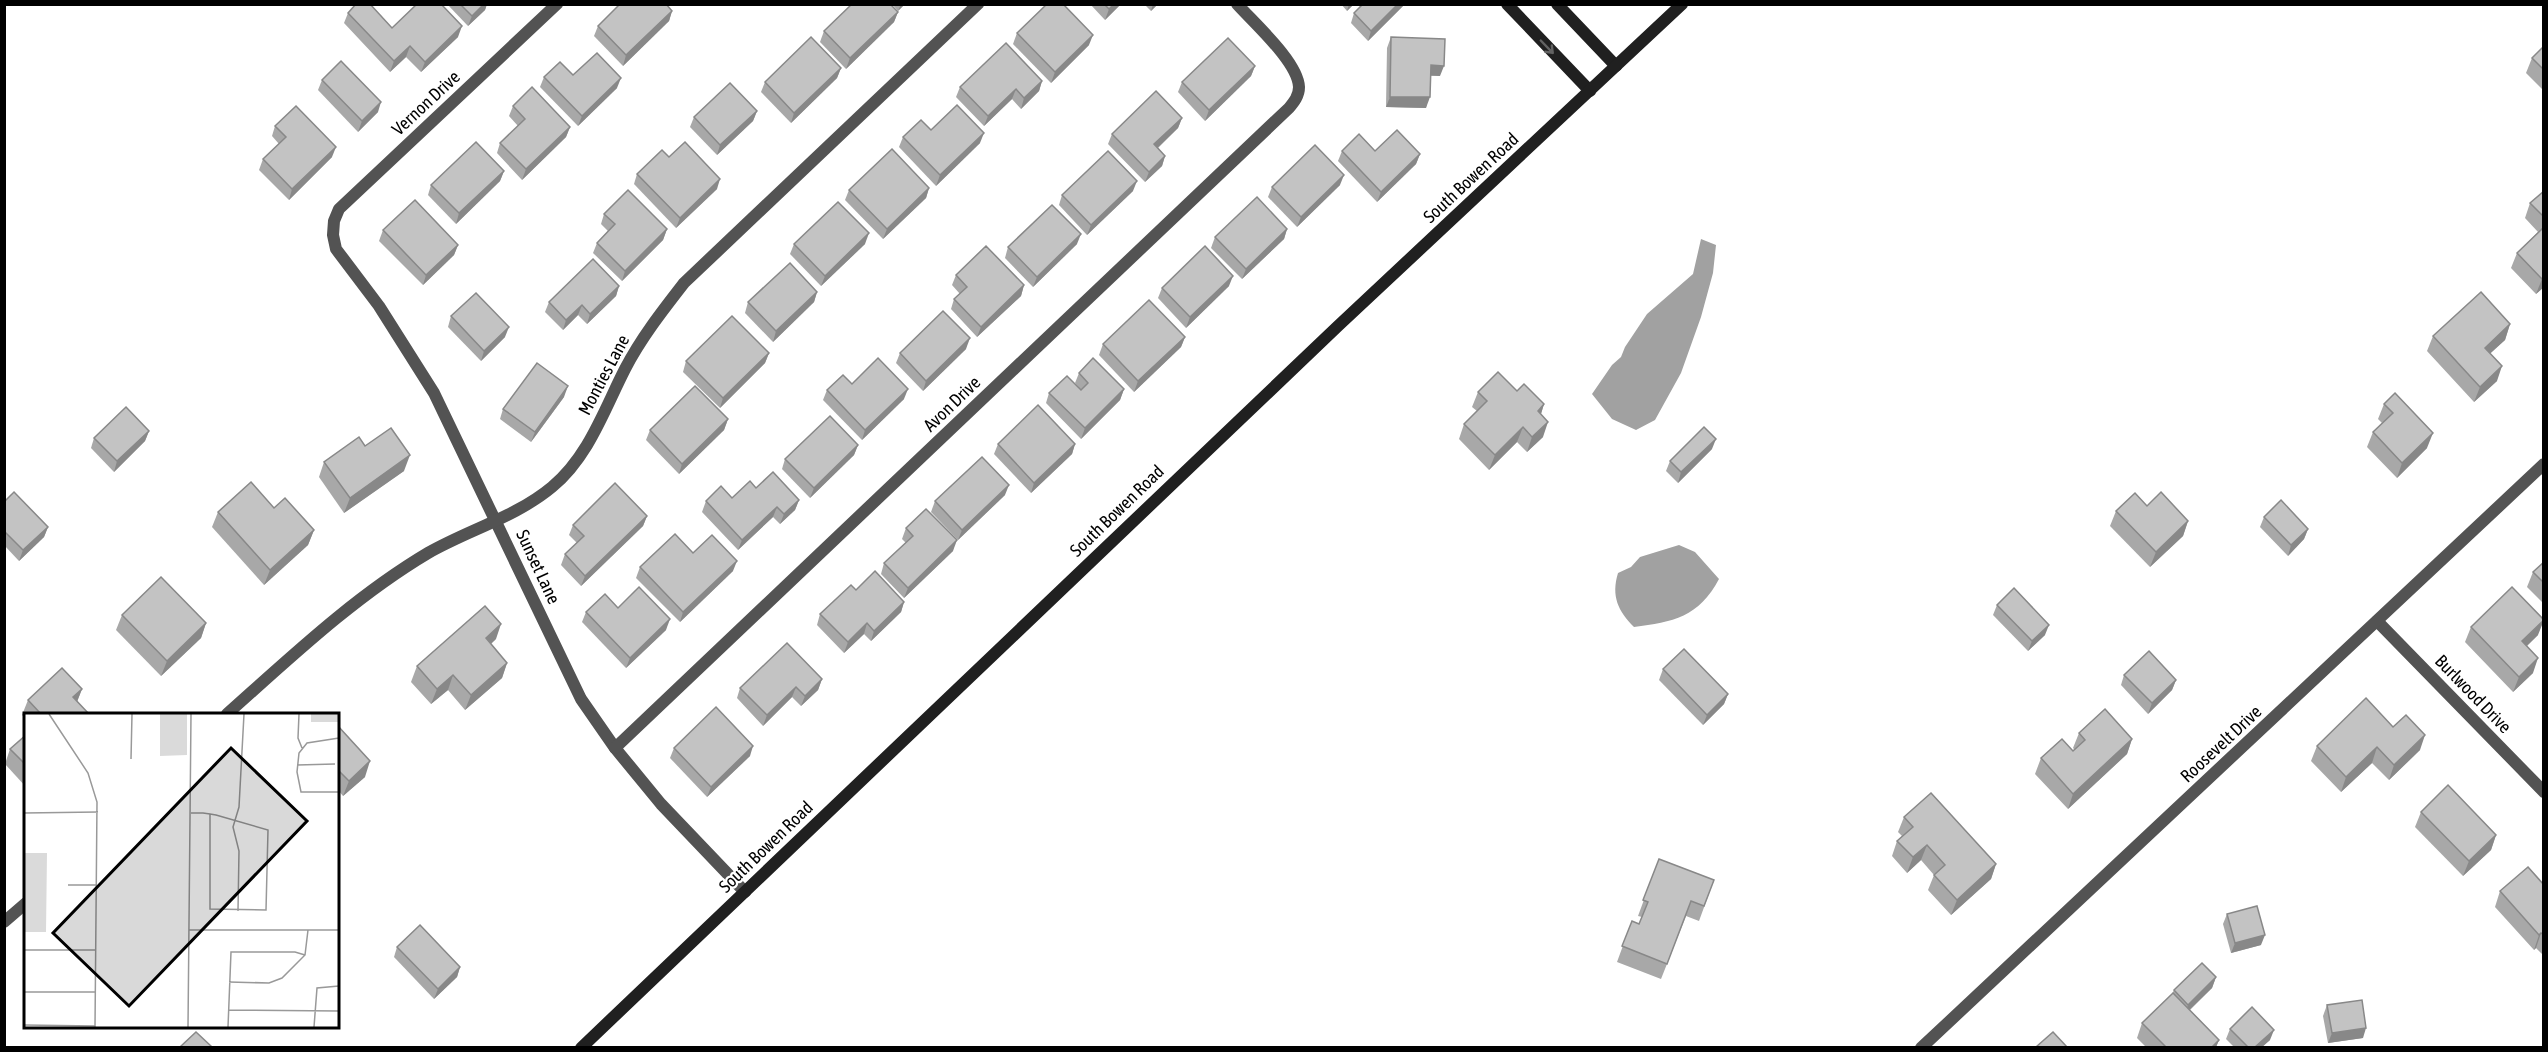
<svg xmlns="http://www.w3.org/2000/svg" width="2548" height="1052" font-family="'Asap Condensed',sans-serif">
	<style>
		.water { fill: #a1a1a1 }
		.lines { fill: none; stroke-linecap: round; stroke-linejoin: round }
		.minor { stroke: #535353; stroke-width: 12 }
		.tertiary { stroke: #535353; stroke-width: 12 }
		.secondary { stroke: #202020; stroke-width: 12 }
		.wall { fill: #a8a8a8 }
		.shaded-wall { fill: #888 }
		.building { fill: #c3c3c3; stroke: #888; stroke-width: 1.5 }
		.oneway { stroke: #636363 }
		.labels { text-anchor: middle; stroke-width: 4.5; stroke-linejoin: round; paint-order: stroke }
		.street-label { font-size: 18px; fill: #000; stroke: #fff }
		.inset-road { fill: none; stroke: #999; stroke-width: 1.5 }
		.view { fill: #000; fill-opacity: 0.15; stroke: #000; stroke-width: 3 }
		.inset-edge { fill: none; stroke: #000; stroke-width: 3 }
	</style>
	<rect width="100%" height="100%" fill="#fff"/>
	<g class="water">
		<polygon points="1701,239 1716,245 1713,273 1701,317 1681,373 1655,420 1636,430 1612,419 1592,394 1612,365 1621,357 1625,347 1647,314 1693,274"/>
		<path d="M 1679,545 L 1695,552 L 1719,579 C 1699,617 1673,622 1634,627 C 1618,611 1611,596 1618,573 L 1631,567 L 1640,557 Z"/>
	</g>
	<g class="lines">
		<g class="minor">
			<polyline points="557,4 339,209 334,221 333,235 336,249 379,306 434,393 581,699 615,748 661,804 745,892"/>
			<polyline points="2377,621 2544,792"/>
			<path d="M 227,714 C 291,657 354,597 428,553 C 468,530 516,517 552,487 C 589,456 604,410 625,369 C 641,338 663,310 684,283 L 978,4"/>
			<path d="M 615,748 L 1289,108 C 1294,102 1299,96 1299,87 C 1298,62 1254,23 1237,4"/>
			<polyline points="4,922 26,903"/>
		</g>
		<polyline class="tertiary" points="1921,1048 2544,464"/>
		<g class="secondary">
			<polyline points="1507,4 1590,91"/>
			<polyline points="1557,4 1616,66"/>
			<polyline points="581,1048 1338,326 1682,4"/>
		</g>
	</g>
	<g class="wall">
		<polygon points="447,4 487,4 485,10 468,26"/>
		<polygon points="892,4 905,4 898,11"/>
		<polygon points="1090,4 1121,4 1105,20"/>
		<polygon points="1144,4 1158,4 1151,11"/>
		<polygon points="1341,4 1354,4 1347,11"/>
		<polygon points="1358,4 1405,4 1368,41 1351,23 1354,13 1360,7"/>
		<polygon points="672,11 669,21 623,66 594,36 598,26"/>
		<polygon points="898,12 894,22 846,69 820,42 824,31"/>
		<polygon points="348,13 392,28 458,37 421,72 406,57 390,72 344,23"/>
		<polygon points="1017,33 1089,45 1051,83 1013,44"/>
		<polygon points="1391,37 1440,76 1430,76 1426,108 1386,107 1387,48"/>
		<polygon points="2544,46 2544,91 2526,73 2532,58"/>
		<polygon points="1255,66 1251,76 1205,121 1178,92 1182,82"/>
		<polygon points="841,68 837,78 791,123 761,92 765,82"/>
		<polygon points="573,75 617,88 578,126 540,87 544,77"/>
		<polygon points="322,80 378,112 358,132 318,90"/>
		<polygon points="1042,81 1039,91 1021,109 1012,99 984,126 956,97 960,87"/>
		<polygon points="513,106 570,127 566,137 522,180 497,153 500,143 518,126 509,116"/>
		<polygon points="757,111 753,121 717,155 690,127 694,117"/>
		<polygon points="1182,118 1178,128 1158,148 1165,156 1162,166 1145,182 1108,144 1112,134"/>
		<polygon points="275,126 332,157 289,200 259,170 263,159 279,144 272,136"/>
		<polygon points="931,130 980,143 936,186 899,147 903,137"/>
		<polygon points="1342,151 1375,151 1420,154 1416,164 1377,202 1338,161"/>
		<polygon points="669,157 717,189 676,228 634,184 637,174"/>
		<polygon points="504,171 500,181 456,224 428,195 431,185"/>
		<polygon points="1340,185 1297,227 1268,197 1272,187"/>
		<polygon points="929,188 926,198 883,239 845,200 849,190"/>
		<polygon points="1133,191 1087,235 1059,205 1062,195"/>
		<polygon points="2544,191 2544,287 2536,294 2511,268 2517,253 2538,232 2525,218 2530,203"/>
		<polygon points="604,214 667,229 663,240 622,281 593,253 597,243 608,231 601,224"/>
		<polygon points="1287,229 1284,239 1242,279 1211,248 1215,237"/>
		<polygon points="383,230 458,245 454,255 423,285 379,241"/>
		<polygon points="794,244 865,244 821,286 790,254"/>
		<polygon points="1077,244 1033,287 1005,258 1008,247"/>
		<polygon points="956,275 1024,285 1021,296 977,337 951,309 954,299 960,294 952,285"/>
		<polygon points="619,286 616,296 587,324 578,315 563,330 545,312 549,302"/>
		<polygon points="1229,286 1186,328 1158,298 1162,288"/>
		<polygon points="817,292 814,302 773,342 745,313 748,302"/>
		<polygon points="451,316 505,337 481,361 448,327"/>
		<polygon points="2510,324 2505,340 2490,353 2497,381 2474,402 2427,351 2433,336"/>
		<polygon points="1185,337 1181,347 1134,392 1099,355 1103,344"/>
		<polygon points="966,349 923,391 896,363 900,353"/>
		<polygon points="769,353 765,363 720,408 683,372 686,361"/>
		<polygon points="1079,373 1124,389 1120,400 1081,439 1046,403 1049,393 1081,390 1075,383"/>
		<polygon points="852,384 904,399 862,440 823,400 827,390"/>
		<polygon points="1517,391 1544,404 1541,414 1543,437 1527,452 1517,442 1489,470 1459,439 1464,424 1477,411 1472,407 1478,392"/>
		<polygon points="564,397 531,442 500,419 503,409"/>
		<polygon points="2384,404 2427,448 2397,478 2367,447 2373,432 2382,423 2378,419"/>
		<polygon points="728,419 724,430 679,474 646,440 650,430"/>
		<polygon points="149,431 145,441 114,472 91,448 94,438"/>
		<polygon points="998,444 1075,444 1072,454 1031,493 994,454"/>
		<polygon points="858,445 854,455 810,498 782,469 785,459"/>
		<polygon points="365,446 404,471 344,513 319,477 324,462"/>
		<polygon points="1712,449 1678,483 1666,471 1670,461"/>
		<polygon points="756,488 799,500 795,510 780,524 773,517 738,550 702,512 706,501 732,498"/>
		<polygon points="1005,495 958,540 931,512 935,501"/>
		<polygon points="4,502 48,527 44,537 19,561 4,545"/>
		<polygon points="2147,506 2188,521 2183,536 2150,567 2110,526 2116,511"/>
		<polygon points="274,508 314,530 308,545 264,585 212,527 218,512"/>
		<polygon points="647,516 643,526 581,586 561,565 565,554 577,543 569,535 573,525"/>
		<polygon points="2264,517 2308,529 2304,539 2288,556 2260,527"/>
		<polygon points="906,528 953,551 904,598 881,574 884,563 906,543 902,539"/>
		<polygon points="693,553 733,571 680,622 636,578 640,567"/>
		<polygon points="2544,562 2544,604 2527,587 2533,572"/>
		<polygon points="904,602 901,612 871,641 864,634 844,653 817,625 820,614"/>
		<polygon points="1997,605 2045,635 2028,651 1993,615"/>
		<polygon points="586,612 666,630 626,668 582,622"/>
		<polygon points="122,615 206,623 201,638 161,676 116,630"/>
		<polygon points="2471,627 2538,635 2527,646 2533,673 2513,692 2465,642"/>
		<polygon points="496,639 491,644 507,663 502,678 465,710 448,690 431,704 411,682 417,666"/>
		<polygon points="1663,669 1728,694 1724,704 1703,725 1659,680"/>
		<polygon points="2124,675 2176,680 2172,690 2148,714 2121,685"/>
		<polygon points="822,679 818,690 801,706 792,697 763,726 737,698 740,688"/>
		<polygon points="82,689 77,702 89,714 26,714 26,719 22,715 28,700"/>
		<polygon points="338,726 365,777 343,796 338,790"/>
		<polygon points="2393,727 2420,750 2389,780 2372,763 2341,792 2311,761 2317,746"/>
		<polygon points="2079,733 2132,739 2127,754 2068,809 2035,774 2041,758 2073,751 2074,749 2073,748"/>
		<polygon points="26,735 26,787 5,764 10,749"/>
		<polygon points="674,748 750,756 707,797 670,758"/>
		<polygon points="2421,812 2496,835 2491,850 2463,876 2415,827"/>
		<polygon points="1904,817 1996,864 1991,879 1951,915 1928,890 1934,875 1921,860 1907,873 1892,856 1897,841 1902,836 1898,832"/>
		<polygon points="1659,859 1714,880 1699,921 1686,916 1661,979 1617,962 1632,921 1639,924 1642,917 1638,916"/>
		<polygon points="2544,885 2544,956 2536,948 2534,950 2495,907 2500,891"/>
		<polygon points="2227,914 2261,945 2231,953 2223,924"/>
		<polygon points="397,947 460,967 457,977 434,999 394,957"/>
		<polygon points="2216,977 2212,988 2190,1010 2219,1040 2216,1047 2146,1047 2137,1038 2142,1023 2172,994 2174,990"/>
		<polygon points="2327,1005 2363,1038 2328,1043 2323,1016"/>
		<polygon points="2230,1029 2270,1040 2262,1047 2234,1047 2226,1039"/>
	</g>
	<g class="shaded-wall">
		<polygon points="484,4 487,4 485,10 468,26 472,16"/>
		<polygon points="901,4 905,4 898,11"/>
		<polygon points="1114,4 1121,4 1105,20 1109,9"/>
		<polygon points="1153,4 1158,4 1151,11"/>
		<polygon points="1349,4 1354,4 1347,11"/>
		<polygon points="1398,4 1405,4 1368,41 1371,31"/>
		<polygon points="672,11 669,21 623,66 626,55"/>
		<polygon points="898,12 894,22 846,69 850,58"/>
		<polygon points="462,26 458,37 421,72 425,62"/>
		<polygon points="1093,35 1089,45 1051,83 1055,72"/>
		<polygon points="410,46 406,57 390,72 394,61"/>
		<polygon points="1431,65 1444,66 1440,76 1427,75"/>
		<polygon points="1255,66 1251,76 1205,121 1209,110"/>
		<polygon points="841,68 837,78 791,123 794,113"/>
		<polygon points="621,78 617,88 578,126 582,116"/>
		<polygon points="1042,81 1039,91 1021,109 1024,98"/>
		<polygon points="1016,89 1012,99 984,126 988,116"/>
		<polygon points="1390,97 1430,97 1426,108 1386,107"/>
		<polygon points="381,102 378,112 358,132 362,121"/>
		<polygon points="757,111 753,121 717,155 720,145"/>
		<polygon points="1182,118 1178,128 1151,154 1154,144"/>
		<polygon points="570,127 566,137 522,180 526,169"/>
		<polygon points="984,133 980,143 936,186 940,175"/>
		<polygon points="336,147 332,157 289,200 292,189"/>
		<polygon points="1420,154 1416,164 1377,202 1381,192"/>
		<polygon points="1165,156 1162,166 1145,182 1149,172"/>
		<polygon points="504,171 500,181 456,224 459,213"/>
		<polygon points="1344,175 1340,185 1297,227 1301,217"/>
		<polygon points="720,179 717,189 676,228 680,218"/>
		<polygon points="1137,181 1133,191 1087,235 1091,225"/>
		<polygon points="929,188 926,198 883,239 887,229"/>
		<polygon points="667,229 663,240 622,281 625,271"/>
		<polygon points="1287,229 1284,239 1242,279 1246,269"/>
		<polygon points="869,233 865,244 821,286 825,276"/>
		<polygon points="1081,234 1077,244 1033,287 1037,277"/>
		<polygon points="458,245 454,255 423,285 426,275"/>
		<polygon points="1233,276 1229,286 1186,328 1190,317"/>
		<polygon points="2544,277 2544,287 2536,294 2542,279"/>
		<polygon points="1024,285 1021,296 977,337 981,327"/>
		<polygon points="619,286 616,296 587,324 590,314"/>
		<polygon points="817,292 814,302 773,342 776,331"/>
		<polygon points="582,305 578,315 563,330 566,320"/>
		<polygon points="2510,324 2505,340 2480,363 2485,348"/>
		<polygon points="509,327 505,337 481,361 484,351"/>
		<polygon points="1185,337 1181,347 1134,392 1138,381"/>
		<polygon points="970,338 966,349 923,391 926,381"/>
		<polygon points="769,353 765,363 720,408 723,398"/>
		<polygon points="2502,366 2497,381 2474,402 2480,387"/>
		<polygon points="568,386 564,397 531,442 535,432"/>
		<polygon points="908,389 904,399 862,440 865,430"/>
		<polygon points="1124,389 1120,400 1081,439 1085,428"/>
		<polygon points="1544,404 1539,420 1538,411"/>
		<polygon points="728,419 724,430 679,474 682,464"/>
		<polygon points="1548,422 1543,437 1527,452 1532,437"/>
		<polygon points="1523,427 1517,442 1489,470 1495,455"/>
		<polygon points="149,431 145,441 114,472 117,461"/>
		<polygon points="2433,433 2427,448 2397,478 2402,463"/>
		<polygon points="1716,439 1712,449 1678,483 1681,472"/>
		<polygon points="1075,444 1072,454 1031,493 1034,483"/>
		<polygon points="858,445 854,455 810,498 814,488"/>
		<polygon points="410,455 404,471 344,513 350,498"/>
		<polygon points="1009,485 1005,495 958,540 962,530"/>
		<polygon points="799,500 795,510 780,524 784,514"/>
		<polygon points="777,507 773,517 738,550 742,540"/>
		<polygon points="647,516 643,526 581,586 585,576"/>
		<polygon points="2188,521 2183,536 2150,567 2156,552"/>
		<polygon points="48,527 44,537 19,561 23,550"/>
		<polygon points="2308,529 2304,539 2288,556 2291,545"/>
		<polygon points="314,530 308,545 264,585 270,570"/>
		<polygon points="957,540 953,551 904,598 908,588"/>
		<polygon points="737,561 733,571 680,622 683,612"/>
		<polygon points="904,602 901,612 871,641 874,631"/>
		<polygon points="670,619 666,630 626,668 630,658"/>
		<polygon points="2544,620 2538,635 2516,656 2522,641"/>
		<polygon points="206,623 201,638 161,676 167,661"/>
		<polygon points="867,623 864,634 844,653 848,642"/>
		<polygon points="501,624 496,639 480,653 486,638"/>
		<polygon points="2049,625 2045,635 2028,651 2032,641"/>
		<polygon points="2538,658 2533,673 2513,692 2519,677"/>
		<polygon points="507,663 502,678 465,710 471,695"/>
		<polygon points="453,675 448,690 431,704 437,689"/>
		<polygon points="822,679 818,690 801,706 805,696"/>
		<polygon points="2176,680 2172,690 2148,714 2152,703"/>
		<polygon points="796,687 792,697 763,726 767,715"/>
		<polygon points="82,689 76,704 73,697"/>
		<polygon points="1728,694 1724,704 1703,725 1707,715"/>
		<polygon points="2425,735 2420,750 2389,780 2394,765"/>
		<polygon points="2132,739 2127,754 2068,809 2073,794"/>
		<polygon points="753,746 750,756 707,797 711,787"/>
		<polygon points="2377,747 2372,763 2341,792 2346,777"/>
		<polygon points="370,761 365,777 343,796 349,781"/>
		<polygon points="2496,835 2491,850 2463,876 2469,861"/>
		<polygon points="1927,845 1921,860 1907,873 1913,857"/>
		<polygon points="1996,864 1991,879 1951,915 1957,900"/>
		<polygon points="2541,933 2536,948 2534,950 2539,935"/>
		<polygon points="2265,935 2261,945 2231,953 2235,943"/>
		<polygon points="460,967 457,977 434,999 438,989"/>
		<polygon points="2216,977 2212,988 2184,1015 2188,1005"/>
		<polygon points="2366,1028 2363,1038 2328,1043 2332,1033"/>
		<polygon points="2274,1030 2270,1040 2262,1047 2255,1047"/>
		<polygon points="2219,1040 2216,1047 2212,1047"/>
	</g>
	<g class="building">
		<polygon points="356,4 370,4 392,28 417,4 441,4 462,26 425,62 410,46 394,61 348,13"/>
		<polygon points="460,4 484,4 472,16"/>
		<polygon points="620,4 666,4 672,11 626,55 598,26"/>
		<polygon points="852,4 890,4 898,12 850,58 824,31"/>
		<polygon points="1047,4 1063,4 1093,35 1055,72 1017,33"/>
		<polygon points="1104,4 1114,4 1109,9"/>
		<polygon points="1363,4 1398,4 1371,31 1354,13"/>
		<polygon points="811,37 841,68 794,113 765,82"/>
		<polygon points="1391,37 1445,39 1444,66 1431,65 1430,97 1390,97"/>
		<polygon points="1228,38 1255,66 1209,110 1182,82"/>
		<polygon points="1006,43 1042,81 1024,98 1016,89 988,116 960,87"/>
		<polygon points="2544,46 2544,70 2532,58"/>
		<polygon points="597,53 621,78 582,116 544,77 560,62 573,75"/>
		<polygon points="341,61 381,102 362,121 322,80"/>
		<polygon points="730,83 757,111 720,145 694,117"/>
		<polygon points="532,87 570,127 526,169 500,143 525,119 513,106"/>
		<polygon points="1156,91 1182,118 1154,144 1165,156 1149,172 1112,134"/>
		<polygon points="957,105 984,133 940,175 903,137 921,120 931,130"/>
		<polygon points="296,106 336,147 292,189 263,159 286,137 275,126"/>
		<polygon points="1397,130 1420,154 1381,192 1342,151 1359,134 1375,151"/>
		<polygon points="476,142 504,171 459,213 431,185"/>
		<polygon points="685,142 720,179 680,218 637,174 662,150 669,157"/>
		<polygon points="1315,145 1344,175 1301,217 1272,187"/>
		<polygon points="892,149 929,188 887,229 849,190"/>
		<polygon points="1108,151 1137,181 1091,225 1062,195"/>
		<polygon points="628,190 667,229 625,271 597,243 615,224 604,214"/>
		<polygon points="2544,191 2544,217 2530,203"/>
		<polygon points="1257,197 1287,229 1246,269 1215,237"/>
		<polygon points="415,200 458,245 426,275 383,230"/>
		<polygon points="838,202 869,233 825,276 794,244"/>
		<polygon points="1052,205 1081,234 1037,277 1008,247"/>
		<polygon points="2544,227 2544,277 2542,279 2517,253"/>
		<polygon points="986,246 1024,285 981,327 954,299 967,287 956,275"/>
		<polygon points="1205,246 1233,276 1190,317 1162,288"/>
		<polygon points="593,259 619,286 590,314 582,305 566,320 549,302"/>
		<polygon points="790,263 817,292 776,331 748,302"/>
		<polygon points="2481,292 2510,324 2485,348 2502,366 2480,387 2433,336"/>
		<polygon points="476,293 509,327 484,351 451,316"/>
		<polygon points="1149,300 1185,337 1138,381 1103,344"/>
		<polygon points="943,311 970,338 926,381 900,353"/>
		<polygon points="732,316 769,353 723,398 686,361"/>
		<polygon points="878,358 908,389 865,430 827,390 843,375 852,384"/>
		<polygon points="1093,358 1124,389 1085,428 1049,393 1067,376 1081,390 1088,383 1079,373"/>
		<polygon points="537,363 568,386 535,432 503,409"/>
		<polygon points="1498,372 1517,391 1524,384 1544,404 1538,411 1548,422 1532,437 1523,427 1495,455 1464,424 1487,401 1478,392"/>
		<polygon points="695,386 728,419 682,464 650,430"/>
		<polygon points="2395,393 2433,433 2402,463 2373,432 2393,413 2384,404"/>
		<polygon points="1038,405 1075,444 1034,483 998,444"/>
		<polygon points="126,407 149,431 117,461 94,438"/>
		<polygon points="830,416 858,445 814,488 785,459"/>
		<polygon points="1704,427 1716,439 1681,472 1670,461"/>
		<polygon points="391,428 410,455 350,498 324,462 359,437 365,446"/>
		<polygon points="982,457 1009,485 962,530 935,501"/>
		<polygon points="773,472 799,500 784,514 777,507 742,540 706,501 721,486 732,498 750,481 756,488"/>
		<polygon points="251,482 274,508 285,498 314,530 270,570 218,512"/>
		<polygon points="615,483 647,516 585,576 565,554 584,536 573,525"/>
		<polygon points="14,492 48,527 23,550 4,531 4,502"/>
		<polygon points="2161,492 2188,521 2156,552 2116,511 2135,493 2147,506"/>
		<polygon points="2281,500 2308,529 2291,545 2264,517"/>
		<polygon points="926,509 957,540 908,588 884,563 913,536 906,528"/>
		<polygon points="675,534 693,553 712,535 737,561 683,612 640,567"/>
		<polygon points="2544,562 2544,583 2533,572"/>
		<polygon points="875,571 904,602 874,631 867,623 848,642 820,614 851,585 856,590"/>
		<polygon points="161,577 206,623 167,661 122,615"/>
		<polygon points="639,587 670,619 630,658 586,612 605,594 618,608"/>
		<polygon points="2512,587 2544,620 2522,641 2538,658 2519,677 2471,627"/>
		<polygon points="2014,588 2049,625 2032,641 1997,605"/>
		<polygon points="485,606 501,624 486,638 507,663 471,695 453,675 437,689 417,666"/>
		<polygon points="787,643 822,679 805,696 796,687 767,715 740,688"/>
		<polygon points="1684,649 1728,694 1707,715 1663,669"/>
		<polygon points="2149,651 2176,680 2152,703 2124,675"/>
		<polygon points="62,668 82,689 73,697 89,714 41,714 28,700"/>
		<polygon points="2366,698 2393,727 2406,715 2425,735 2394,765 2377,747 2346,777 2317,746"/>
		<polygon points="716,707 753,746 711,787 674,748"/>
		<polygon points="2105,709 2132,739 2073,794 2041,758 2062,739 2073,751 2085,740 2079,733"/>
		<polygon points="338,726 370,761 349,781 339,771 338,773"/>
		<polygon points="26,735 26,765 10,749"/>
		<polygon points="2448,785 2496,835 2469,861 2421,812"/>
		<polygon points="1931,793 1996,864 1957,900 1934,875 1945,865 1927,845 1913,857 1897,841 1913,827 1904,817"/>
		<polygon points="1659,859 1714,880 1704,906 1691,901 1667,964 1622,946 1632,921 1639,924 1648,902 1643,900"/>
		<polygon points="2528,867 2544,885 2544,935 2541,933 2539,935 2500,891"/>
		<polygon points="2257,906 2265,935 2235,943 2227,914"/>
		<polygon points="420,925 460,967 438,989 397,947"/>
		<polygon points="2202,963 2216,977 2188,1005 2174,990"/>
		<polygon points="2173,993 2219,1040 2212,1047 2166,1047 2142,1023"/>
		<polygon points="2362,1000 2366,1028 2332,1033 2327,1005"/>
		<polygon points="2252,1007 2274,1030 2255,1047 2248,1047 2230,1029"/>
		<polygon points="196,1032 212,1047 180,1047"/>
		<polygon points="2053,1032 2067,1047 2036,1047"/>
	</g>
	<defs><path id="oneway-shaft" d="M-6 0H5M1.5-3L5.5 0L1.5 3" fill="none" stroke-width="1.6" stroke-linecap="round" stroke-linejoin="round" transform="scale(1.5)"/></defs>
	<use class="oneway" href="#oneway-shaft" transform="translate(1547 47) rotate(46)"/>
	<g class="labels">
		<g class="street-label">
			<text transform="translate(426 103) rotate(-43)" y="6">Vernon Drive</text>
			<text transform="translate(1471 178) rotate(-43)" y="6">South Bowen Road</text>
			<text transform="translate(604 375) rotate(-62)" y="6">Monties Lane</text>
			<text transform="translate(952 404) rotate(-44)" y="6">Avon Drive</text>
			<text transform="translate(1117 511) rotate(-44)" y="6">South Bowen Road</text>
			<text transform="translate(538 567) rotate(65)" y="6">Sunset Lane</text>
			<text transform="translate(2473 694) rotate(46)" y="6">Burlwood Drive</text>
			<text transform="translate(2221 744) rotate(-43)" y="6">Roosevelt Drive</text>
			<text transform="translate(766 847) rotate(-44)" y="6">South Bowen Road</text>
		</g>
	</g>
	<g transform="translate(24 713)">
		<rect width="315" height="315" fill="#fff"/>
		<path d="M 136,1 L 163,1 L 163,42 L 136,43 ZM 287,1 L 315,1 L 315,9 L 287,9 ZM 0,140 L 23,140 L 22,219 L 0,219 Z" fill="#dadada"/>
		<path class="inset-road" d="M 25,1 L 64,60 L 73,89 L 71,314M 275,1 L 274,25 L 278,35M 315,25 L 283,30 L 275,40 L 273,59 L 277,79 L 315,79M 107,46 L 108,1M 273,52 L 311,51M 0,100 L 74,99M 167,100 L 179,100 L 186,101 L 192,102 L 244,117 L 242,197 L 186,196 L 186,101M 44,172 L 73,172M 214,198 L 215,138 L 209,114 L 215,94 L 220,1M 165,217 L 315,217M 0,237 L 72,237M 205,269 L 245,270 L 258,265 L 281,242 L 284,217M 0,279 L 71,279M 204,297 L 315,298M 0,312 L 71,313M 164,314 L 167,1M 204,314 L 207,239 L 271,239 L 281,242M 290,314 L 293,275 L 315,273"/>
		<path class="view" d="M 207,35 L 283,108 L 105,293 L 29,220 Z"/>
		<rect width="315" height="315" class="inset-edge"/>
	</g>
	<rect width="2548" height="1052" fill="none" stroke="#000000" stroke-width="12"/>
</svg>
